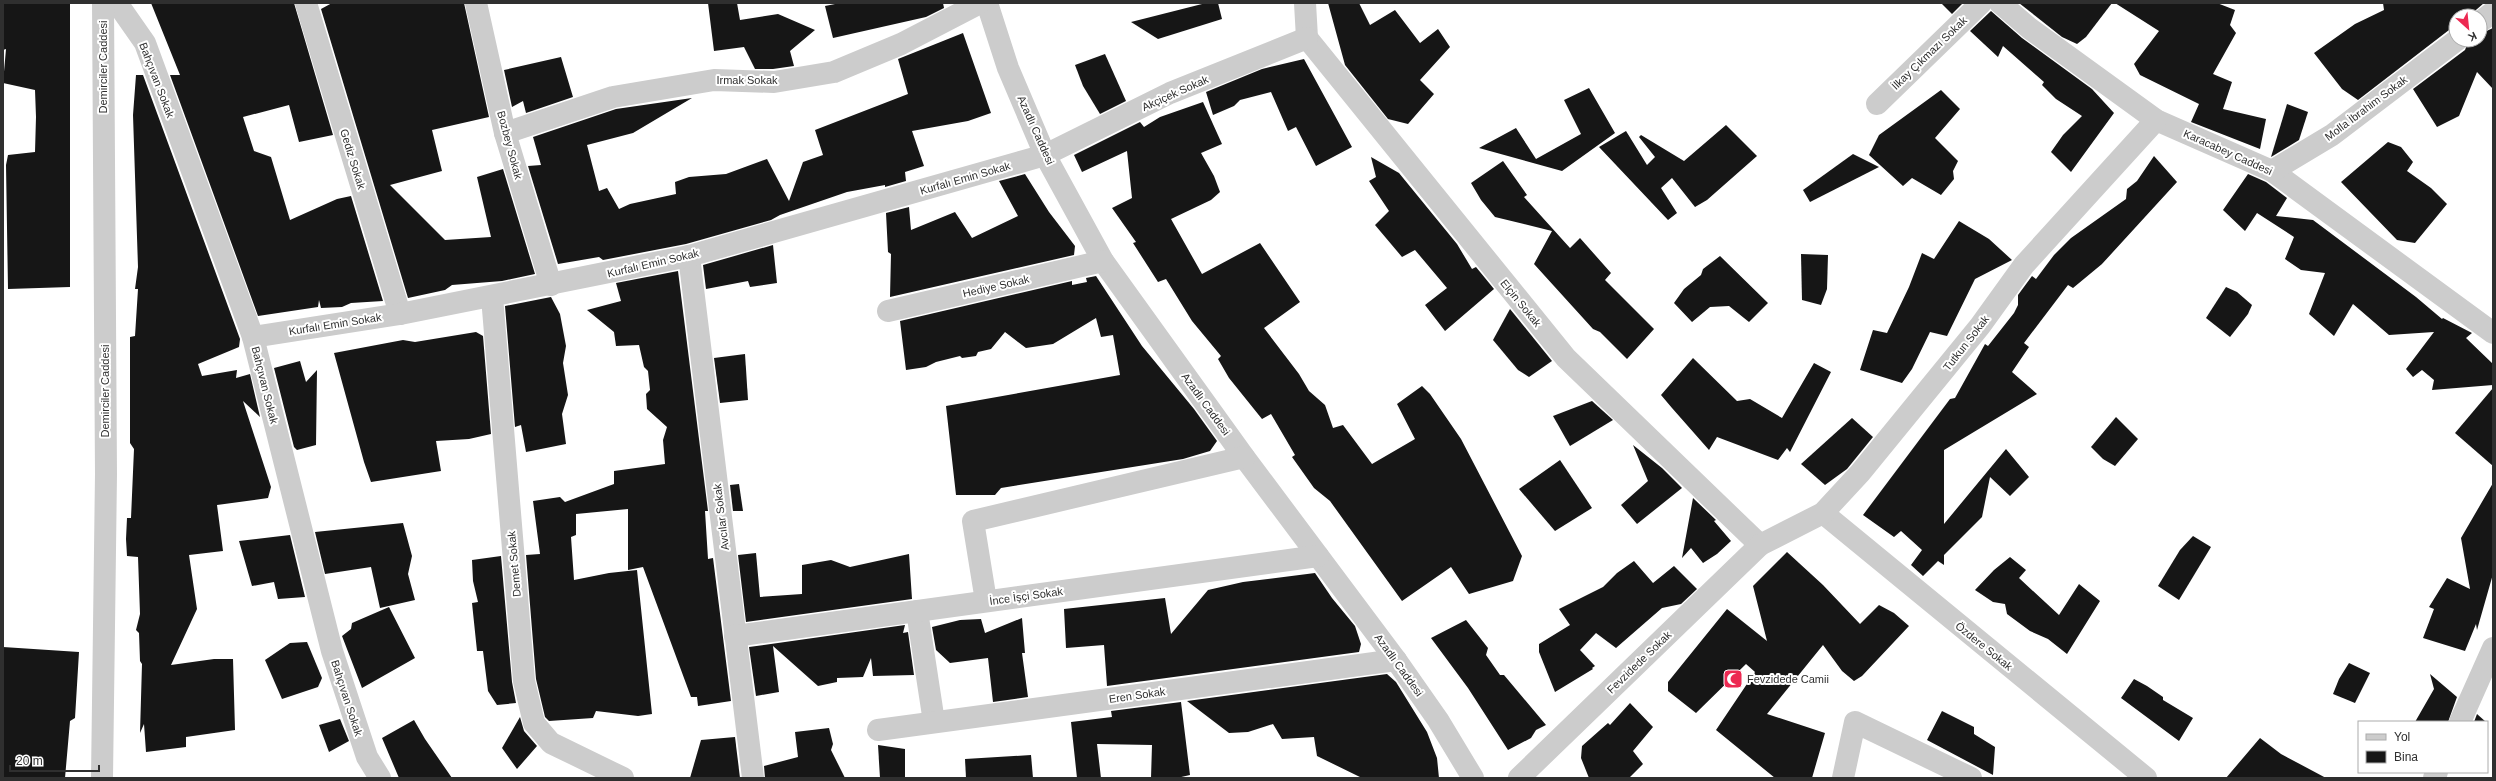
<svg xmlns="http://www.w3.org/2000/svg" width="2496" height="781" font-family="Arial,sans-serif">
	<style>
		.building { fill: #161616 }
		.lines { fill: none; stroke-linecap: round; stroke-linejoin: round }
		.minor { stroke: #ccc; stroke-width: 22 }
		.labels { text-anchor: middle; stroke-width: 4; stroke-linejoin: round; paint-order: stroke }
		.street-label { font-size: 11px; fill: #2f2f2f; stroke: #fff }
		.poi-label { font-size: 11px; fill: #2f2f2f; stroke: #fff; text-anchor: start }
	</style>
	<rect width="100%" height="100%" fill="#fff"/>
	<g class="building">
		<polygon points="3,3 70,3 70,287 8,289 6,165 8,155 35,152 36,117 35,90 3,83 6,49 3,50"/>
		<polygon points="151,3 294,3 333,135 299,142 289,105 243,117 254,151 271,157 290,220 337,199 351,196 383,301 351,303 342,307 321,308 319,300 318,307 258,316 170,75 180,75"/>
		<polygon points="332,3 464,3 489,117 432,130 442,171 390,185 445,240 491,237 477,177 503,169 535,274 502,281 452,285 445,290 408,298 321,9"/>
		<polygon points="708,3 737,3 740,20 778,14 815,30 790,51 794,66 773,69 755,69 744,47 714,51"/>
		<polygon points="840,3 943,3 944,8 926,17 833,38 825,6"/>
		<polygon points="1206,3 1218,3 1222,19 1158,39 1131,22"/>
		<polygon points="1328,3 1359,3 1370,25 1395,10 1420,43 1438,29 1450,47 1420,80 1434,94 1408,124 1388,119 1345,65"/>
		<polygon points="1941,3 1963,3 1952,14"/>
		<polygon points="2019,3 2112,3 2086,37 2077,44 2062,37"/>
		<polygon points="2115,3 2217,3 2235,10 2230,25 2236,33 2213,74 2232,82 2223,109 2266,119 2260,149 2191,122 2199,104 2140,75 2134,64 2159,31"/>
		<polygon points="2383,3 2484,3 2469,16 2456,16 2456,28 2449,30 2358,100 2342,89 2314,53 2355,24 2384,10"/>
		<polygon points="1991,11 2022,38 2092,89 2114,113 2071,172 2051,152 2063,135 2082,116 2056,99 2042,85 2044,82 2003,46 1998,57 1970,31"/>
		<polygon points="2493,28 2493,89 2477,72 2459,116 2437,127 2413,89 2465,50 2469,40 2480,40 2480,34"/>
		<polygon points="963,33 991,113 968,121 912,131 924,166 905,172 906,181 885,187 885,185 847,192 780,215 771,220 686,244 603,260 599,257 558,264 528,166 541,165 533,137 616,109 692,98 633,133 587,145 599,191 607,188 619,209 630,204 676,194 675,182 689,177 726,174 767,159 789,201 803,162 823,155 815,130 908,94 898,59"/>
		<polygon points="1105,54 1126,101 1100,114 1083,86 1075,65"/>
		<polygon points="561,57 573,97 526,113 523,101 512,107 504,70"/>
		<polygon points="1304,59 1352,147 1316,166 1296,127 1288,131 1271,92 1240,100 1234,106 1213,115 1206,92 1262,69"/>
		<polygon points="136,75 143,75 240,339 239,347 198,364 202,376 237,370 236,378 250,374 260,417 243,401 271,487 268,498 217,505 223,551 189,555 197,609 171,665 214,659 233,659 235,730 186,737 186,747 146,752 144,724 140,733 142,664 140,661 139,633 136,630 140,614 138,557 127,556 126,539 127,518 131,518 134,449 130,443 130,337 135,336 138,289 135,289 138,267 133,115"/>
		<polygon points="1589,88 1615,133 1562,171 1479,148 1516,128 1536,159 1581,134 1564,100"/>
		<polygon points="1941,90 1960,109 1935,138 1958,161 1953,171 1954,179 1941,195 1912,178 1903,186 1869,155 1879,135"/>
		<polygon points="1203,102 1222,144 1201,153 1214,176 1220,192 1211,200 1171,219 1202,274 1260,243 1300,302 1264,328 1299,374 1309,391 1325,405 1333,428 1343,425 1372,464 1415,439 1397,404 1422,386 1430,394 1461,439 1522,556 1513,581 1469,594 1451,567 1402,601 1330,501 1314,488 1292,457 1295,455 1271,414 1262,419 1229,378 1218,359 1221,356 1192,321 1166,279 1158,282 1133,243 1136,242 1112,208 1132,198 1127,151 1082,172 1074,155 1140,122 1144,127 1160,117"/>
		<polygon points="2287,104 2308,112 2299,140 2271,157"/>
		<polygon points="1726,125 1757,156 1707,200 1695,207 1672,178 1661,188 1677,213 1668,220 1599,147 1626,131 1647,165 1655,157 1639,137 1641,135 1684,161"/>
		<polygon points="2388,142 2401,147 2413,162 2407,171 2431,188 2447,204 2415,243 2397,240 2341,182"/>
		<polygon points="1853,154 1879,167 1810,202 1803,190"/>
		<polygon points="2154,156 2177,182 2102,264 2073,288 2068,285 2024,343 2029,347 2012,372 2037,394 1944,450 1944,524 2006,449 2029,477 2010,496 1990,477 1982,517 1944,555 1944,565 1938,561 1923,576 1911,565 1922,550 1901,531 1894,537 1863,515 1950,399 1955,398 1985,344 1988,346 2014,313 2018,305 2018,295 2032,276 2036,279 2054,255 2071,238 2126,199 2127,189 2137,181"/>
		<polygon points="1371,157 1399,173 1457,244 1472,269 1476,267 1494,289 1445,331 1425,305 1447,288 1415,250 1402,257 1375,225 1389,211 1369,181 1376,177"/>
		<polygon points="1503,161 1527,195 1524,197 1570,248 1580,238 1611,273 1605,280 1654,329 1627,359 1600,332 1593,329 1534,264 1552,231 1495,217 1481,200 1471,183"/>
		<polygon points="1025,174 1049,212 1075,246 1074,255 890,297 891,254 888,252 886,213 909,207 911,230 955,212 972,238 1018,216 999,181"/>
		<polygon points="2248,174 2266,182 2287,198 2276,216 2313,220 2416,297 2442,319 2443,318 2472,333 2466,338 2493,364 2493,385 2432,390 2434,380 2422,370 2413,377 2406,369 2434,332 2389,335 2353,304 2334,336 2309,314 2325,273 2301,270 2285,259 2294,237 2257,213 2245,231 2223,210"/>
		<polygon points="1959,221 1989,239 2012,260 1975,279 1947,336 1930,332 1912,369 1902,383 1860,370 1873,330 1887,333 1909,287 1922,253 1934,259"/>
		<polygon points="773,245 777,283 750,287 748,281 706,289 703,265"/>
		<polygon points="1801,254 1828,255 1827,289 1821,305 1802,300"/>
		<polygon points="1720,256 1768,303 1749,322 1729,306 1710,307 1692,322 1674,303 1684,289 1701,275 1703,269"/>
		<polygon points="678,271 708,511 705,511 708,559 713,558 731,701 698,706 697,697 691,697 643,567 628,570 628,509 576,514 576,535 571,537 574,580 609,573 637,570 652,714 638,716 596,711 593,718 549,721 545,717 536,679 526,555 540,554 533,501 560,497 565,502 614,484 614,471 665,464 663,440 667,427 647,409 646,394 650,390 648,371 644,367 639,345 616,346 614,332 587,310 621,301 616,283"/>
		<polygon points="1096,276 1142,346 1194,409 1217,441 1210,451 1183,459 1001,488 995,495 956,495 946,406 1120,375 1113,335 1101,337 1096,318 1053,344 1026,348 1005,332 991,349 978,352 976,356 962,358 960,356 936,362 926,367 906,370 900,321 1072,281 1072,285 1087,282 1086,278"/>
		<polygon points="2226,287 2237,292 2252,305 2248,314 2230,337 2206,318"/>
		<polygon points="551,297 560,314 566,346 563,363 568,395 562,414 566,444 526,452 521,425 515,427 505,306"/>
		<polygon points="1510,309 1552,361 1529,377 1518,370 1493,340"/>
		<polygon points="476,332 483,336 491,434 469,439 436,441 441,471 371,482 364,462 334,353 403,340 415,342"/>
		<polygon points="745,354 748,400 720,403 714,358"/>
		<polygon points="1693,358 1737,401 1750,399 1782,418 1814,363 1831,372 1790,452 1787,448 1778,460 1717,437 1709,450 1672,408 1661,395"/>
		<polygon points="300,361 306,382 317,370 316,445 297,450 294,447 274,368"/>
		<polygon points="2493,388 2493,466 2455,433"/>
		<polygon points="1592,401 1613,420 1570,446 1553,416"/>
		<polygon points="2116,417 2138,439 2115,466 2103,459 2091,447"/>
		<polygon points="1852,418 1873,437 1847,469 1825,485 1801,464"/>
		<polygon points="1633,445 1662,468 1682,488 1637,524 1621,505 1648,481"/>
		<polygon points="1560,460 1592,508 1555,531 1519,489"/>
		<polygon points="2493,483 2493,574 2477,630 2476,624 2465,651 2423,638 2434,609 2429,607 2447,578 2470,589 2461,538"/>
		<polygon points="739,484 743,511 733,511 730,485"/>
		<polygon points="1693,498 1716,520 1714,521 1731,541 1717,554 1703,563 1691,548 1682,558"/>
		<polygon points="403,523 412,556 408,574 415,600 380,608 371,567 325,574 315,532"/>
		<polygon points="290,535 305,597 278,599 274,582 252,586 239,541"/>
		<polygon points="2193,536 2211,547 2179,600 2158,586 2180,550"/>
		<polygon points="1787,552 1823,585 1860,624 1879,605 1894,613 1909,626 1862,676 1854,681 1842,671 1823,645 1767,714 1825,733 1812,778 1775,778 1716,730 1755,672 1746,664 1696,713 1668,691 1668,682 1727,609 1767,641 1753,586"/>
		<polygon points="756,553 760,597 802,594 802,565 831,560 850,567 909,554 912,599 746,622 738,555"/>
		<polygon points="501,556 512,682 516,703 497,705 488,691 483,651 477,651 472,603 478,602 473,581 472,560"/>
		<polygon points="2010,557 2026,570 2019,578 2059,615 2079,584 2100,601 2067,654 2048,639 2030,631 2007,614 2005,604 1993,602 1975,590 1994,570"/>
		<polygon points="1634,561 1653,583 1674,566 1697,589 1681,604 1662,608 1616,648 1596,633 1580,650 1595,666 1592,668 1593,669 1555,692 1539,652 1539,644 1570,625 1559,609 1603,587 1617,573"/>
		<polygon points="1315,573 1332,598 1355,626 1361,644 1359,652 1107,686 1104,645 1066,648 1064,609 1165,598 1171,634 1208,590 1243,582"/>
		<polygon points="389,607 415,658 362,688 342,636 351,629 352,623"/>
		<polygon points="1022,618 1025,653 1022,653 1028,697 993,702 988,658 950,663 936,650 932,627 960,620 981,619 985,633"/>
		<polygon points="1466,620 1488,648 1486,655 1500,675 1504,675 1546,725 1536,730 1531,738 1508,750 1468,688 1431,638"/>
		<polygon points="905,625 903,633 908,632 914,675 873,676 871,658 863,677 837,678 837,682 818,686 773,646 779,692 756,696 749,647"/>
		<polygon points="307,642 322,678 318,687 282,699 265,660 290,643"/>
		<polygon points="3,647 79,652 75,718 70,721 65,778 3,778"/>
		<polygon points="2349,663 2370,673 2355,703 2333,694 2339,679"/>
		<polygon points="1387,674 1396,682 1427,732 1437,758 1439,778 1362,778 1317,756 1314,737 1282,739 1273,724 1248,732 1229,733 1187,701"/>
		<polygon points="2430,674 2457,697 2448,722 2415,722 2434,689"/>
		<polygon points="2134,679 2147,686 2163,697 2163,700 2193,718 2179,741 2121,698"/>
		<polygon points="1181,702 1190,775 1177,778 1151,778 1152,745 1097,744 1101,778 1077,778 1071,722 1112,717 1111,711"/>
		<polygon points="1630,703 1653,727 1633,751 1643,764 1629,778 1589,778 1581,758 1582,746 1608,723 1610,725"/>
		<polygon points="1942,711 1974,727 1974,734 1995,747 1993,775 1927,740"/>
		<polygon points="2477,714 2486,722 2474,722"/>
		<polygon points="520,717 524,731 537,746 517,769 502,748"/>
		<polygon points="340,719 349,741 329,752 319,725"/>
		<polygon points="414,720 425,739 452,778 399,778 382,738"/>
		<polygon points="829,728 833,744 831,750 845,778 765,778 764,766 798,757 795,732"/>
		<polygon points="735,737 740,778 690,778 701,740"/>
		<polygon points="2260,738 2281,754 2326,778 2226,778"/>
		<polygon points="878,745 905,749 905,778 880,778"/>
		<polygon points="1031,755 1033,778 966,778 965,759"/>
	</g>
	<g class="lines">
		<g class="minor">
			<polyline points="117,3 145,43 253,337 332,651 367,757 380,778"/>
			<polyline points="306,3 400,314"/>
			<polyline points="476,3 505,133 551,285"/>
			<polyline points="987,3 1008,68 1045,155 1103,261 1244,457 1396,660 1438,720 1473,778"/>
			<polyline points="1305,3 1307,38"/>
			<polyline points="2000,3 2029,28 2156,120 2272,171 2493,333"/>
			<polyline points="2480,22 2493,12"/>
			<polyline points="1307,38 1566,358 1760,545"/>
			<polyline points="1877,104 1981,3"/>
			<polyline points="505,133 613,97 714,80 774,82 834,72 901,44 980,3"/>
			<polyline points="2272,171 2332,135 2457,40"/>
			<polyline points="689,256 753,778"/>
			<polyline points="492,297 524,681 534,723 551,743 623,778"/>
			<polyline points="888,311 1103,261"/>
			<polyline points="253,337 400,314 689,256 1045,155 1170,93 1307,38"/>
			<polyline points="1823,513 2146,778"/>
			<polyline points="986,601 973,521 1244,457"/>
			<polyline points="917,611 934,722"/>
			<polyline points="735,636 1318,556"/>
			<polyline points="2460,722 2493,648"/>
			<polyline points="878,730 1396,660"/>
			<polyline points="102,778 106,474 103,3"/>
			<polyline points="1519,778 1760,545 1823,513 1860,473 1980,326 2024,265 2156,120"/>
			<polyline points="1843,778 1855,722 1971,778"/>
			<polyline points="2434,778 2437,772"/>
		</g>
	</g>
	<defs>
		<symbol id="mosque-square" viewBox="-11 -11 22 22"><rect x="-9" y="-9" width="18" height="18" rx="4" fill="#ed2952" stroke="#fff"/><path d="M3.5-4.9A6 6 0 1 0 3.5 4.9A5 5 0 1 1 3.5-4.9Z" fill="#fff"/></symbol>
	</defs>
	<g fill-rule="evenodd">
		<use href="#mosque-square" x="1722" y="668" width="22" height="22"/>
	</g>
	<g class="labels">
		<g class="street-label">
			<text transform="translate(1929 53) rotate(-44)" y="4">İlkay Çıkmazı Sokak</text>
			<text transform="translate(103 67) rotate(-90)" y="4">Demirciler Caddesi</text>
			<text transform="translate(157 80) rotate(69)" y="4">Bahçıvan Sokak</text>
			<text x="747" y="84">Irmak Sokak</text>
			<text transform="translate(1175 93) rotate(-24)" y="4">Akçiçek Sokak</text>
			<text transform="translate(2366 108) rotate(-37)" y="4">Molla İbrahim Sokak</text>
			<text transform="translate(1036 130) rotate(66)" y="4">Azadlı Caddesi</text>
			<text transform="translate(510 145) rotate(75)" y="4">Bozbey Sokak</text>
			<text transform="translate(2228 152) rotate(24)" y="4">Karacabey Caddesi</text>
			<text transform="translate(353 159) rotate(73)" y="4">Gediz Sokak</text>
			<text transform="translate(965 178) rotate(-16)" y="4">Kurfalı Emin Sokak</text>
			<text transform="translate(653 263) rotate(-13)" y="4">Kurfalı Emin Sokak</text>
			<text transform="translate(996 286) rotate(-13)" y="4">Hediye Sokak</text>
			<text transform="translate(1521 303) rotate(51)" y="4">Elçin Sokak</text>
			<text transform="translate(335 324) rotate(-9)" y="4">Kurfalı Emin Sokak</text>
			<text transform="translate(1966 343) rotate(-52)" y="4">Tutkun Sokak</text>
			<text transform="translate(265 385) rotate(76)" y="4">Bahçıvan Sokak</text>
			<text transform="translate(105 391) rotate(-90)" y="4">Demirciler Caddesi</text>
			<text transform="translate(1206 404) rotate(54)" y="4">Azadlı Caddesi</text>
			<text transform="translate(721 517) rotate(-97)" y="4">Avcılar Sokak</text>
			<text transform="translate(514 564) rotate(-95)" y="4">Demet Sokak</text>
			<text transform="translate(1026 596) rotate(-8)" y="4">İnce İşçi Sokak</text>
			<text transform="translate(1984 646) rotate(39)" y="4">Özdere Sokak</text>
			<text transform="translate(1639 662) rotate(-44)" y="4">Fevzidede Sokak</text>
			<text transform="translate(1399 665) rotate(54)" y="4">Azadlı Caddesi</text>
			<text transform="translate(1137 695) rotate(-8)" y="4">Eren Sokak</text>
			<text transform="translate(347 698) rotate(72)" y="4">Bahçıvan Sokak</text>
		</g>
		<g class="poi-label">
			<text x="1747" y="683">Fevzidede Camii</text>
		</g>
	</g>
	<rect width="2496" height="781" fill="none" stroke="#2f2f2f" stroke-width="8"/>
	<rect x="2358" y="721" width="130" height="52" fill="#ffffff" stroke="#acacac"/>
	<rect x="2366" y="734" width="20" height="6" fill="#cccccc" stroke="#acacac"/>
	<text x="2394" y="741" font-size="12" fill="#2f2f2f">Yol</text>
	<rect x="2366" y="751" width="20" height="12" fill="#161616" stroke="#acacac"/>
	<text x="2394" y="761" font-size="12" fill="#2f2f2f">Bina</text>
	<g transform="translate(2468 28) rotate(153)"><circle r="19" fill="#ffffff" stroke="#acacac"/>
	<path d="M0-3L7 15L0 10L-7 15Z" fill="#ed2952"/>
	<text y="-6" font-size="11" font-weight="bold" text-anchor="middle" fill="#2f2f2f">K</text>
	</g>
	<path d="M10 765v6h89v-6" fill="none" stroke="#2f2f2f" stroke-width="2"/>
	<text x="16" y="765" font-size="12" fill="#2f2f2f" stroke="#ffffff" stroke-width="3" paint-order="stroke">20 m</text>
</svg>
